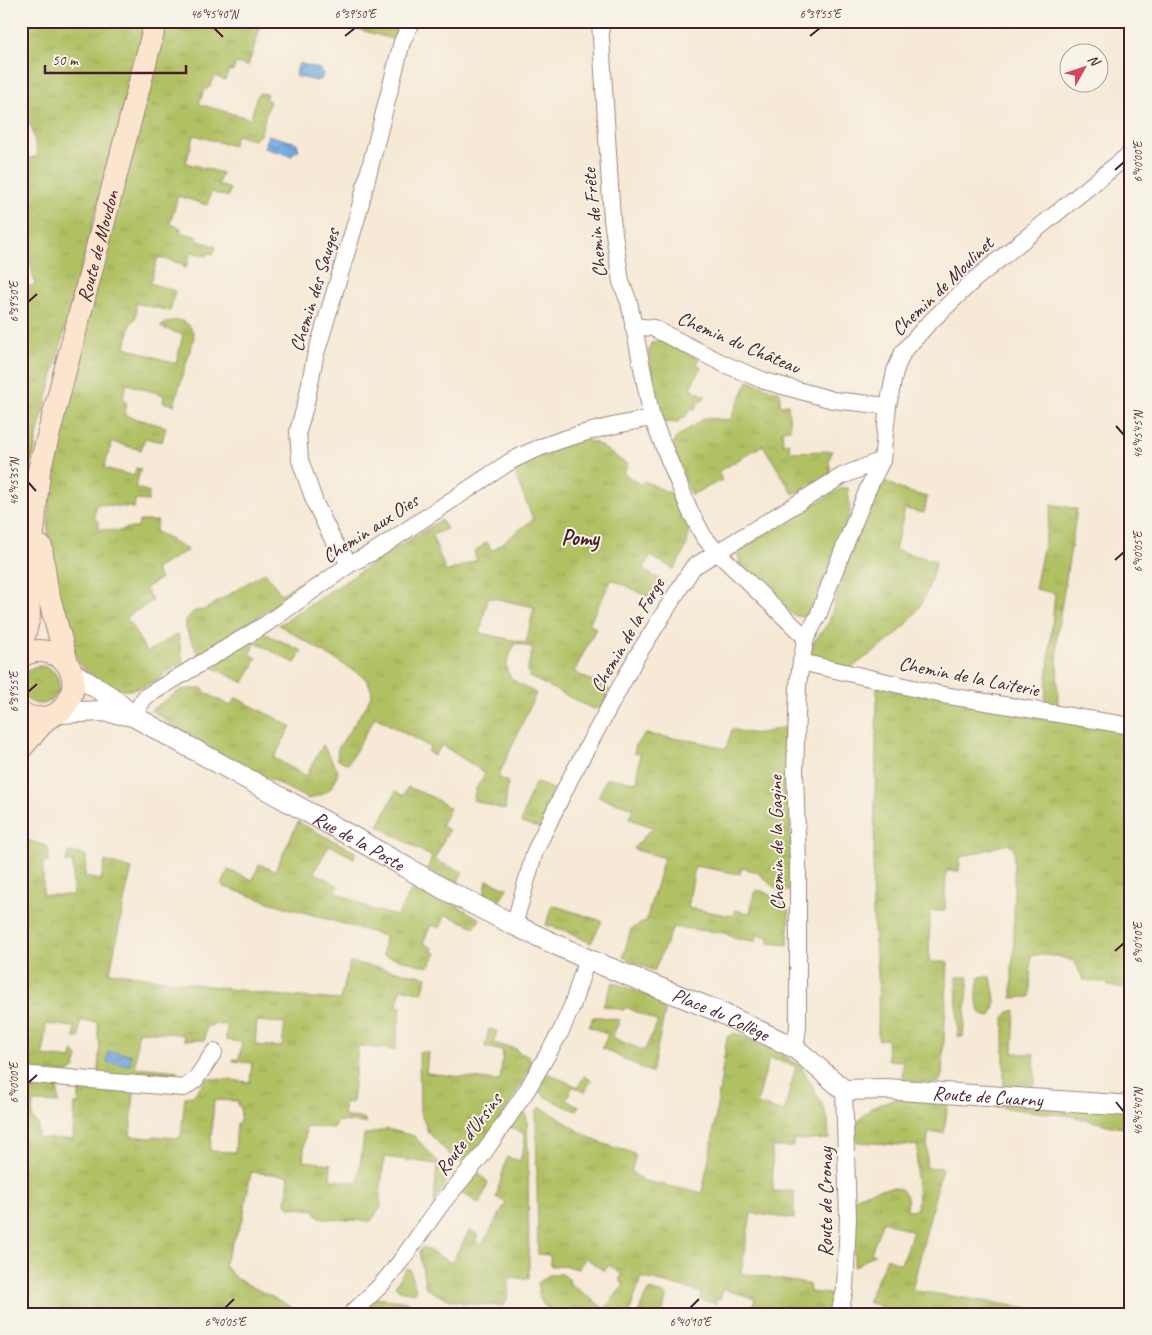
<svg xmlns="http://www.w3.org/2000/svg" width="1152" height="1335" font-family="Caveat,sans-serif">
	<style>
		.grass { fill: url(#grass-tufts); stroke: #7d7048; fill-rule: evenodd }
		.park { fill: #b0c164; stroke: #7d7048 }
		.water { fill: url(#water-waves); stroke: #5e6486 }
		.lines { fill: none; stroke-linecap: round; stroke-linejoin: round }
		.minor-casing { stroke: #a08480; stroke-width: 18 }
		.tertiary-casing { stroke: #a08480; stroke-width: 22 }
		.secondary-casing { stroke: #a08480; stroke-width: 24 }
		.minor { stroke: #fff; stroke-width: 16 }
		.tertiary { stroke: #fff; stroke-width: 20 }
		.secondary { stroke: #fbe5cf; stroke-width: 22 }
		.ticks { fill: none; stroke: #4a1f2b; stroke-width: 2 }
		.labels { text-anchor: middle; stroke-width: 4; stroke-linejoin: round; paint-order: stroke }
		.street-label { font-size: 20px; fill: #4a1f2b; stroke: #f7f3e8 }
		.quarter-label { font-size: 22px; font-weight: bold; fill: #4a1f2b; stroke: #f7f3e8 }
		.neatline { fill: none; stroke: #4a1f2b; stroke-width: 2 }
		.ticks-label { font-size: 12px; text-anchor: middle; fill: #4a1f2b }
	</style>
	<defs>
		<pattern id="grass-tufts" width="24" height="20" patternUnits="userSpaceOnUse" patternTransform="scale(1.25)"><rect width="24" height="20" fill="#b0c164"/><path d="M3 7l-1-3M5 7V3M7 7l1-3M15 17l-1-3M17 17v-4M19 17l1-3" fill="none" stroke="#99a557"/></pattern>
		<pattern id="water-waves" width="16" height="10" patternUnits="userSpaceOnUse" patternTransform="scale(1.25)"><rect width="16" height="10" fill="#73aae1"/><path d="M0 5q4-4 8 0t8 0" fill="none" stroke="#608ab7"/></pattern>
	</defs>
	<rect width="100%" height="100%" fill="#f7f3e8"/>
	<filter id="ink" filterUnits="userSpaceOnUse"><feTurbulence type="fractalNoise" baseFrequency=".02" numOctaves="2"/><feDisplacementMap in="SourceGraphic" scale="10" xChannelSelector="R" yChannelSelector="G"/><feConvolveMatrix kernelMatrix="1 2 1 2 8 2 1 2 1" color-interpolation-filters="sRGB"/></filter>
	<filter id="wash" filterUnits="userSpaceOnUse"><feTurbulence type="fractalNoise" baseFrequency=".0096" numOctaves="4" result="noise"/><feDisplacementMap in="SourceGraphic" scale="20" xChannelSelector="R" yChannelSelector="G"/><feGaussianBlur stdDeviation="1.12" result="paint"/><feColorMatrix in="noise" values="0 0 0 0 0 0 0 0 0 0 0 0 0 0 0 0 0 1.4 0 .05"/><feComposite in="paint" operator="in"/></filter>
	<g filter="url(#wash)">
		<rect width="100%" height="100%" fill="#f6e9d6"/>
		<g class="grass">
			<polygon points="21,21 146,21 38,432 21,518 21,288 35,285 29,257 21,259 21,160 38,156 31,125 21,127"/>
			<path d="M 157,21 L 262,21 L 248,66 L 236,63 L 233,71 L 229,70 L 225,80 L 214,76 L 210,87 L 204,90 L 199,104 L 251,119 L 256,98 L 259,93 L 267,94 L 265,99 L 270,101 L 260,135 L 254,140 L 236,135 L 233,146 L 194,135 L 186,163 L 222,173 L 218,184 L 230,189 L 228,197 L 211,192 L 207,205 L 178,196 L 170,224 L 181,228 L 180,232 L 198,237 L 196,240 L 216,246 L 213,254 L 208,253 L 207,256 L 191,252 L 186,268 L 183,267 L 183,264 L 158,257 L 150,283 L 175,291 L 170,311 L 136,303 C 135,310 139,318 131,323 L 125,347 L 176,364 L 183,335 L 160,327 C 174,316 191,318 194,337 L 174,405 L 163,402 L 164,395 L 127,384 L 123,397 L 127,405 L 124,415 L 166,427 L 162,442 L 145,438 L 141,450 L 112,442 L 104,468 L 134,476 L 136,468 L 141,469 L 135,487 L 149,492 L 148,501 L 135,500 L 134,508 L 96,504 L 94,517 L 99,522 L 98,529 L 119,531 L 128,528 L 138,528 L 139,521 L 158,521 L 155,531 L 188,550 L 155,569 L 160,579 L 145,588 L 153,601 L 126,617 L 147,652 L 178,634 L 183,662 C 166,673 147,690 126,690 C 112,690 88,675 80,664 C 76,658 74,650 72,643 C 60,611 49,570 48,535 C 48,502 52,470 57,437 Z"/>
			<polygon points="330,21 412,21 402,42"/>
			<polygon points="660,340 700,359 697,364 701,367 690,388 705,396 702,401 698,402 695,409 691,408 686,416 676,423 664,422 659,407 648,354 651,343"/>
			<polygon points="748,381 780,392 780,405 788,404 790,429 782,430 783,444 789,443 790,452 832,451 829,461 831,473 793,494 763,445 718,472 722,480 691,495 673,446 675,439 704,418 730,420"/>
			<path d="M 583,440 L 595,442 L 628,465 L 623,473 L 641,485 L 644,481 L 672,494 L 676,497 C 691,532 695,535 674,569 L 650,556 L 643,570 L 659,579 L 649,597 L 612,579 L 589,624 L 596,628 L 574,672 L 610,690 L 602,707 L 593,709 L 530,677 L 527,670 L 533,648 L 516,643 C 513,649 509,656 507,662 C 503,679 525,687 536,693 L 498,777 L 508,782 L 505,810 L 473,800 L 476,789 L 485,773 L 442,745 L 434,756 L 428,752 L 430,747 L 375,717 L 348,764 L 337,759 L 338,748 L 367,705 L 372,692 L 369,684 L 364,677 L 279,625 L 399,546 L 441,520 L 447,529 L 432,535 L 446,572 L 477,560 L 474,552 L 487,542 L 492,551 L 533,519 L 513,469 L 515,470 L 537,456 ZM 488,597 L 534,607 L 526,643 L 480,633 Z"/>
			<path d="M 884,481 L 905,491 L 927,497 L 924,513 L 905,509 L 895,550 L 936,561 C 926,600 916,621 883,645 C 871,654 859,661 848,671 L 807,664 L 813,643 L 829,622 L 838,590 L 861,525 Z"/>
			<path d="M 1052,504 L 1077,509 L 1057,634 L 1058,708 L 1131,719 L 1131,988 L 1108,986 L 1106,982 L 1084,980 L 1074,961 L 1057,956 L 1031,955 L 1030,997 L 1012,998 L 1012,967 L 1014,951 L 1014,849 L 1008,844 L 960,857 L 959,871 L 946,871 L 945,911 L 930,911 L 929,962 L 948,962 L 942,1077 L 938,1083 L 902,1081 L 903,1061 L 888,1060 L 887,1039 L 878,1040 C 878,1018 879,996 878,974 C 874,935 870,895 874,855 L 877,688 L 876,675 L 1044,710 L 1055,593 L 1035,589 Z"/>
			<polygon points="265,572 281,594 312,575 315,579 199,656 186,629 186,620 194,611 204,610"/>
			<polygon points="264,633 302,651 295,663 256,643 250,654 257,658 244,683 210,666"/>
			<circle cx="40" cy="685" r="19"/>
			<path d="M 202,688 L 206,693 L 230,706 L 236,698 L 291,726 L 274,758 L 306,776 L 323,745 L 338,771 C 333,792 326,793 308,799 L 191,738 L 151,710 L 181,690 Z"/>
			<path d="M 784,727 L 789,729 L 791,885 L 790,890 L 784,892 L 775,888 L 757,872 L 742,868 L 740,874 L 695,866 L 688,908 L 733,916 L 734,910 L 750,913 L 754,893 L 756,890 C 768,891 782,902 789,911 L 788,945 L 769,943 L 769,937 L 757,935 L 756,941 L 737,939 L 724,933 L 673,927 L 654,971 L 623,957 L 631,929 L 646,921 L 664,858 L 633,849 L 653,827 L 629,819 L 633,808 L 598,797 L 607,778 L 637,782 L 640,754 L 634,753 L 636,744 L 645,734 L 700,742 L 726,749 L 732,729 C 756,736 761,734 784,727 Z"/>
			<polygon points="536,782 561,793 543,829 521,823 529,797"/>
			<polygon points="408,787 434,798 450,808 441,826 449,830 434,860 463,872 456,885 427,869 432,857 378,826 396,791 403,796"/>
			<polygon points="298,822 355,852 354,858 329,845 314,872 339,886 335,891 370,909 397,916 416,882 480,919 475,927 446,915 440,928 431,925 423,943 433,948 431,951 436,953 429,967 383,955 385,936 272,903 222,886 228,870 253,880 259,864 275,871"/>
			<path d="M 21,838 L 48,847 L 49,862 L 43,862 L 43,895 L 73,895 L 73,862 L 65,862 L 69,852 L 86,855 L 85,877 L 101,880 L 105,861 L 132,869 L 126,892 L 110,972 L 273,995 L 340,1000 L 350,962 L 427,977 L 422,993 L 401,988 L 397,1006 L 401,1007 L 395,1050 L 358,1046 L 352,1103 L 345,1102 L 343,1116 L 365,1119 L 365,1123 L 336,1121 L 334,1128 L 306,1126 L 303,1161 L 331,1164 L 330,1179 L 358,1183 L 364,1135 L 387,1129 L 414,1136 L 444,1168 L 446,1182 L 434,1204 L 437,1164 L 384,1157 L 380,1197 L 381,1207 L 371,1221 L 327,1219 L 317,1216 L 315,1210 L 289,1207 L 286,1202 L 289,1176 L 251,1172 L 243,1218 L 224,1264 L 235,1278 L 305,1314 L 21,1314 L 21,1078 L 57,1085 L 59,1103 L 33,1102 L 32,1118 L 38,1124 L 38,1138 L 73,1139 L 75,1104 L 79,1104 L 79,1086 L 134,1092 L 130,1136 L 153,1138 L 154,1136 L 179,1138 L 181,1136 L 185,1097 L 193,1096 L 207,1078 L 250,1082 L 252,1063 L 233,1061 L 233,1059 L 239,1059 L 242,1042 L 226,1040 L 227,1025 L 211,1024 L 211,1026 L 206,1026 L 205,1040 L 184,1040 L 184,1036 L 180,1034 L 138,1031 L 135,1067 L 178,1071 L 170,1083 L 98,1076 L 100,1042 L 98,1039 L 98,1022 L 80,1021 L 79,1038 L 74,1038 L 75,1027 L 46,1024 L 43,1056 L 72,1059 L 73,1050 L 78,1058 L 74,1069 L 69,1073 L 21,1070 ZM 257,1021 L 285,1023 L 282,1047 L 255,1045 ZM 214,1100 L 238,1101 L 238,1106 L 241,1107 L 240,1122 L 237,1123 L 235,1152 L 210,1151 Z"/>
			<polygon points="487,880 507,888 498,904 484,897"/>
			<polygon points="552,905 602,921 591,943 564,930 546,925"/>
			<polygon points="956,977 969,977 963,1037 958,1036"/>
			<path d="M 979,977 L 991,977 C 993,990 999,1007 990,1017 C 972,1016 977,990 979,977 Z"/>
			<polygon points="613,982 655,999 665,1011 652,1073 602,1048 608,1035 589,1026 593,1017 602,1017 620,1020 612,1037 644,1051 658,1022 626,1007 624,1010 603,1006"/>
			<polygon points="1015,1010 1013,1053 1034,1054 1035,1084 1029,1088 1004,1087 1004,1018 1009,1012"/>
			<path d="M 489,1029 L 497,1031 L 493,1043 L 517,1049 L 517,1052 L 528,1056 L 532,1066 C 512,1099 492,1137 464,1164 L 452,1157 L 428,1132 L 420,1111 L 419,1052 L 428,1052 L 426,1073 L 500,1081 L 503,1051 L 485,1047 Z"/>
			<path d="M 735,1033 L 775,1051 L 801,1066 L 821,1102 L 828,1120 L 829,1139 L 793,1140 L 793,1147 L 772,1147 L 773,1191 L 794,1191 L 794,1219 L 751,1213 L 741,1273 L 809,1284 L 810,1292 L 829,1294 L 832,1298 L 828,1314 L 782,1314 L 753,1307 L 755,1299 L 723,1289 L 720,1299 L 717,1298 L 715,1304 L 700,1299 L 701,1292 L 641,1277 L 629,1314 L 557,1314 C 540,1306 539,1300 538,1283 L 551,1274 L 562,1274 L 570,1280 L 569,1283 L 605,1309 L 624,1284 L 619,1280 L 622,1275 L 609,1265 L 604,1271 L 586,1258 L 578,1269 L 563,1265 L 551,1266 L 550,1255 L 538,1254 L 536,1111 L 540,1107 C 559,1117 577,1131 596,1141 C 610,1147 623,1148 636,1155 L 631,1172 L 644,1181 L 702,1193 L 712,1142 L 727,1037 ZM 769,1058 L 796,1066 L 784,1112 L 757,1104 Z"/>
			<path d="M 547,1073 L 578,1087 L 584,1076 L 591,1080 L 585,1092 L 573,1086 L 566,1100 L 579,1106 L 576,1111 C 565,1106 540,1098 537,1087 Z"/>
			<path d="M 892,1099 L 1131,1108 L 1131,1128 L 1116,1127 L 1071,1116 L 948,1101 L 944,1133 L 928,1133 L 926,1167 L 942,1168 L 912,1290 L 1066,1314 L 882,1314 L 883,1307 L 867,1302 L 887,1258 L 901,1264 L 913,1232 L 883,1221 L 871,1253 L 875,1254 L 854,1267 L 854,1199 C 864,1192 903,1178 907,1198 C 908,1201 907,1206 907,1210 L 917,1209 L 918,1194 L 916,1176 L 918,1146 L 858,1142 L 853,1138 L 858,1121 L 871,1108 Z"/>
			<path d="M 525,1113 L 527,1120 L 528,1152 L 529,1279 L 510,1277 L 507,1300 L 503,1306 C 473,1304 452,1305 426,1288 L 419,1251 L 423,1247 L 451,1263 L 470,1230 L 478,1235 L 475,1241 L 482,1245 L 506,1203 L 496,1197 L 507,1157 L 520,1161 L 524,1146 L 524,1133 L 510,1127 L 519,1114 Z"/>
			<polygon points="474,1169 488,1182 480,1204 458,1191"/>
			<polygon points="406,1269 410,1269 416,1290 415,1293 399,1290 395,1286"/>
			<polygon points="649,1290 667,1295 662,1314 638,1314 645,1296"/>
			<polygon points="376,1298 402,1301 449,1314 357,1314"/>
		</g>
		<polygon class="park" points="842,488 848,488 850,512 812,613 802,617 793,615 740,564 738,553 761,536"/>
		<g class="water">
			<polygon points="299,63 320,69 320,71 323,73 321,80 317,79 317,81 295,76"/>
			<polygon points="268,135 297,143 299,150 293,153 292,156 264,148"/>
			<polygon points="108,1052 131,1054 130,1065 107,1063"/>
		</g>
	</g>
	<g filter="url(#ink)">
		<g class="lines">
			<defs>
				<g id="minor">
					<polyline points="600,21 612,219 621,282 629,302 652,418 690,511 704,537 717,552 806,638"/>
					<polyline points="633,326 653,328 724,364 765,381 833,400 888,406"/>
					<polyline points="350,564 334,542 315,503 300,460 298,431 306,403 315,357 357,218 402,42 412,21"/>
					<polyline points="801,662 943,695 1131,726"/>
					<path d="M 133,716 L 145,697 L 266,624 L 350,564 L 375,551 L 511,461 C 554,438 604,427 652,418"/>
					<polyline points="514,925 535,851 570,779 637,656 693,567 842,476 882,460"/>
					<polyline points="795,1048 798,1027 798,864 795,773 798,685 801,662 806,638 818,616 833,575 867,491 882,460 888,406 895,371 903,352 927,325 975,279 1131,153"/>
					<polyline points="21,1074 184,1088 195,1080 214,1052"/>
					<polyline points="351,1314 381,1285 400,1262 442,1203 483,1154 527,1090 561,1031 572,1006 587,959"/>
					<polyline points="839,1314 845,1290 848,1217 844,1090"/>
				</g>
				<g id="tertiary">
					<path id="s1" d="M 71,672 L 111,697 L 133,716 L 362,842 L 442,888 L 514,925 L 587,959 L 715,1010 L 795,1048 L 844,1090 L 886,1089 L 1131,1106"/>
					<polyline points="58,713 102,711 133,716"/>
				</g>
				<g id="secondary">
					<polyline points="41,547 47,590 67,663"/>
					<path id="s2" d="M 21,647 L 29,617 L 28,584 L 39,471 L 156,21"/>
					<path d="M 21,656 C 32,651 40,649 51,653 C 95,667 68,738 21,713"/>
					<polyline points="21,748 48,717"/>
				</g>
			</defs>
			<use href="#minor" class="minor-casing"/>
			<use href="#tertiary" class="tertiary-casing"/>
			<use href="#secondary" class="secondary-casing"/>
			<use href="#minor" class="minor"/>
			<use href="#tertiary" class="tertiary"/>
			<use href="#secondary" class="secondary"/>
		</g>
	</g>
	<path class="ticks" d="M 214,28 L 223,37M 345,36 L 355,28M 810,36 L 820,28M 1115,170 L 1124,162M 28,302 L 37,294M 1116,426 L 1124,435M 28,482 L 36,491M 1115,560 L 1124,552M 28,692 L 37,684M 1115,951 L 1124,943M 28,1083 L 37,1075M 1116,1102 L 1124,1112M 225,1308 L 234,1299M 690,1308 L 699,1299"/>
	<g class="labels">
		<g class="street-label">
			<text transform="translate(594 223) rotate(-96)" y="7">Chemin de Frête</text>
			<text dy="7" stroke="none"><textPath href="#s2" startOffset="410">Route de Moudon</textPath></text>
			<text transform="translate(942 286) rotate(-44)" y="7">Chemin de Moulinet</text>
			<text transform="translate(314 290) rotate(-73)" y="7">Chemin des Sauges</text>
			<text transform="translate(739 342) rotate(23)" y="7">Chemin du Château</text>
			<text transform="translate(370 528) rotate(-33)" y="7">Chemin aux Oies</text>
			<text transform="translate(627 635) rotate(-60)" y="7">Chemin de la Forge</text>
			<text transform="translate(969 676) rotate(11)" y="7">Chemin de la Laiterie</text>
			<text dy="7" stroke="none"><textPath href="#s1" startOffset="334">Rue de la Poste</textPath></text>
			<text transform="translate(776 843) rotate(-91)" y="7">Chemin de la Gagine</text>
			<text dy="7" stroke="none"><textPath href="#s1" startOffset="736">Place du Collège</textPath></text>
			<text dy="7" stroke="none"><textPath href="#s1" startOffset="1026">Route de Cuarny</textPath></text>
			<text transform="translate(468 1134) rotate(-53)" y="7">Route d'Ursins</text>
			<text transform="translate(825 1202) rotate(-90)" y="7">Route de Cronay</text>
		</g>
		<g class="quarter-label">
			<text x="580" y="545">Pomy</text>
		</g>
	</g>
	<rect width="1152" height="1335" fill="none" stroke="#f7f3e8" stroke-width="55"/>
	<g transform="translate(1084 68) rotate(50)"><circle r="24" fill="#f7f3e8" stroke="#b29e9c"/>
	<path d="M0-4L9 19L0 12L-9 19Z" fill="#d1495b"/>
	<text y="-8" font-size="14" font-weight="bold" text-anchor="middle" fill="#4a1f2b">N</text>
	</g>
	<path d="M45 65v8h141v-8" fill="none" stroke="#4a1f2b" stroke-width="2.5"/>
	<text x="52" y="65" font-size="15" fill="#4a1f2b" stroke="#f7f3e8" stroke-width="4" paint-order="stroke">50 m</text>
	<rect x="28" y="28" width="1096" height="1280" class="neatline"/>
	<g class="ticks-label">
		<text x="214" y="18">46°45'40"N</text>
		<text x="355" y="18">6°39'50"E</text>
		<text x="820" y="18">6°39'55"E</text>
		<text transform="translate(1138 162) rotate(-90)" y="4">6°40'00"E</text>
		<text transform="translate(14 302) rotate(-90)" y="4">6°39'50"E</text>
		<text transform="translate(1138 435) rotate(-90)" y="4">46°45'45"N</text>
		<text transform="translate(14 482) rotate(-90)" y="4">46°45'35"N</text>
		<text transform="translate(1138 552) rotate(-90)" y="4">6°40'05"E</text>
		<text transform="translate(14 692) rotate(-90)" y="4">6°39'55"E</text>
		<text transform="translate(1138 943) rotate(-90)" y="4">6°40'10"E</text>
		<text transform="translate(14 1083) rotate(-90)" y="4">6°40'00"E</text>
		<text transform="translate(1138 1112) rotate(-90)" y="4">46°45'40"N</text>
		<text x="225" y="1326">6°40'05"E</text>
		<text x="690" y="1326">6°40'10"E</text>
	</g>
</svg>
